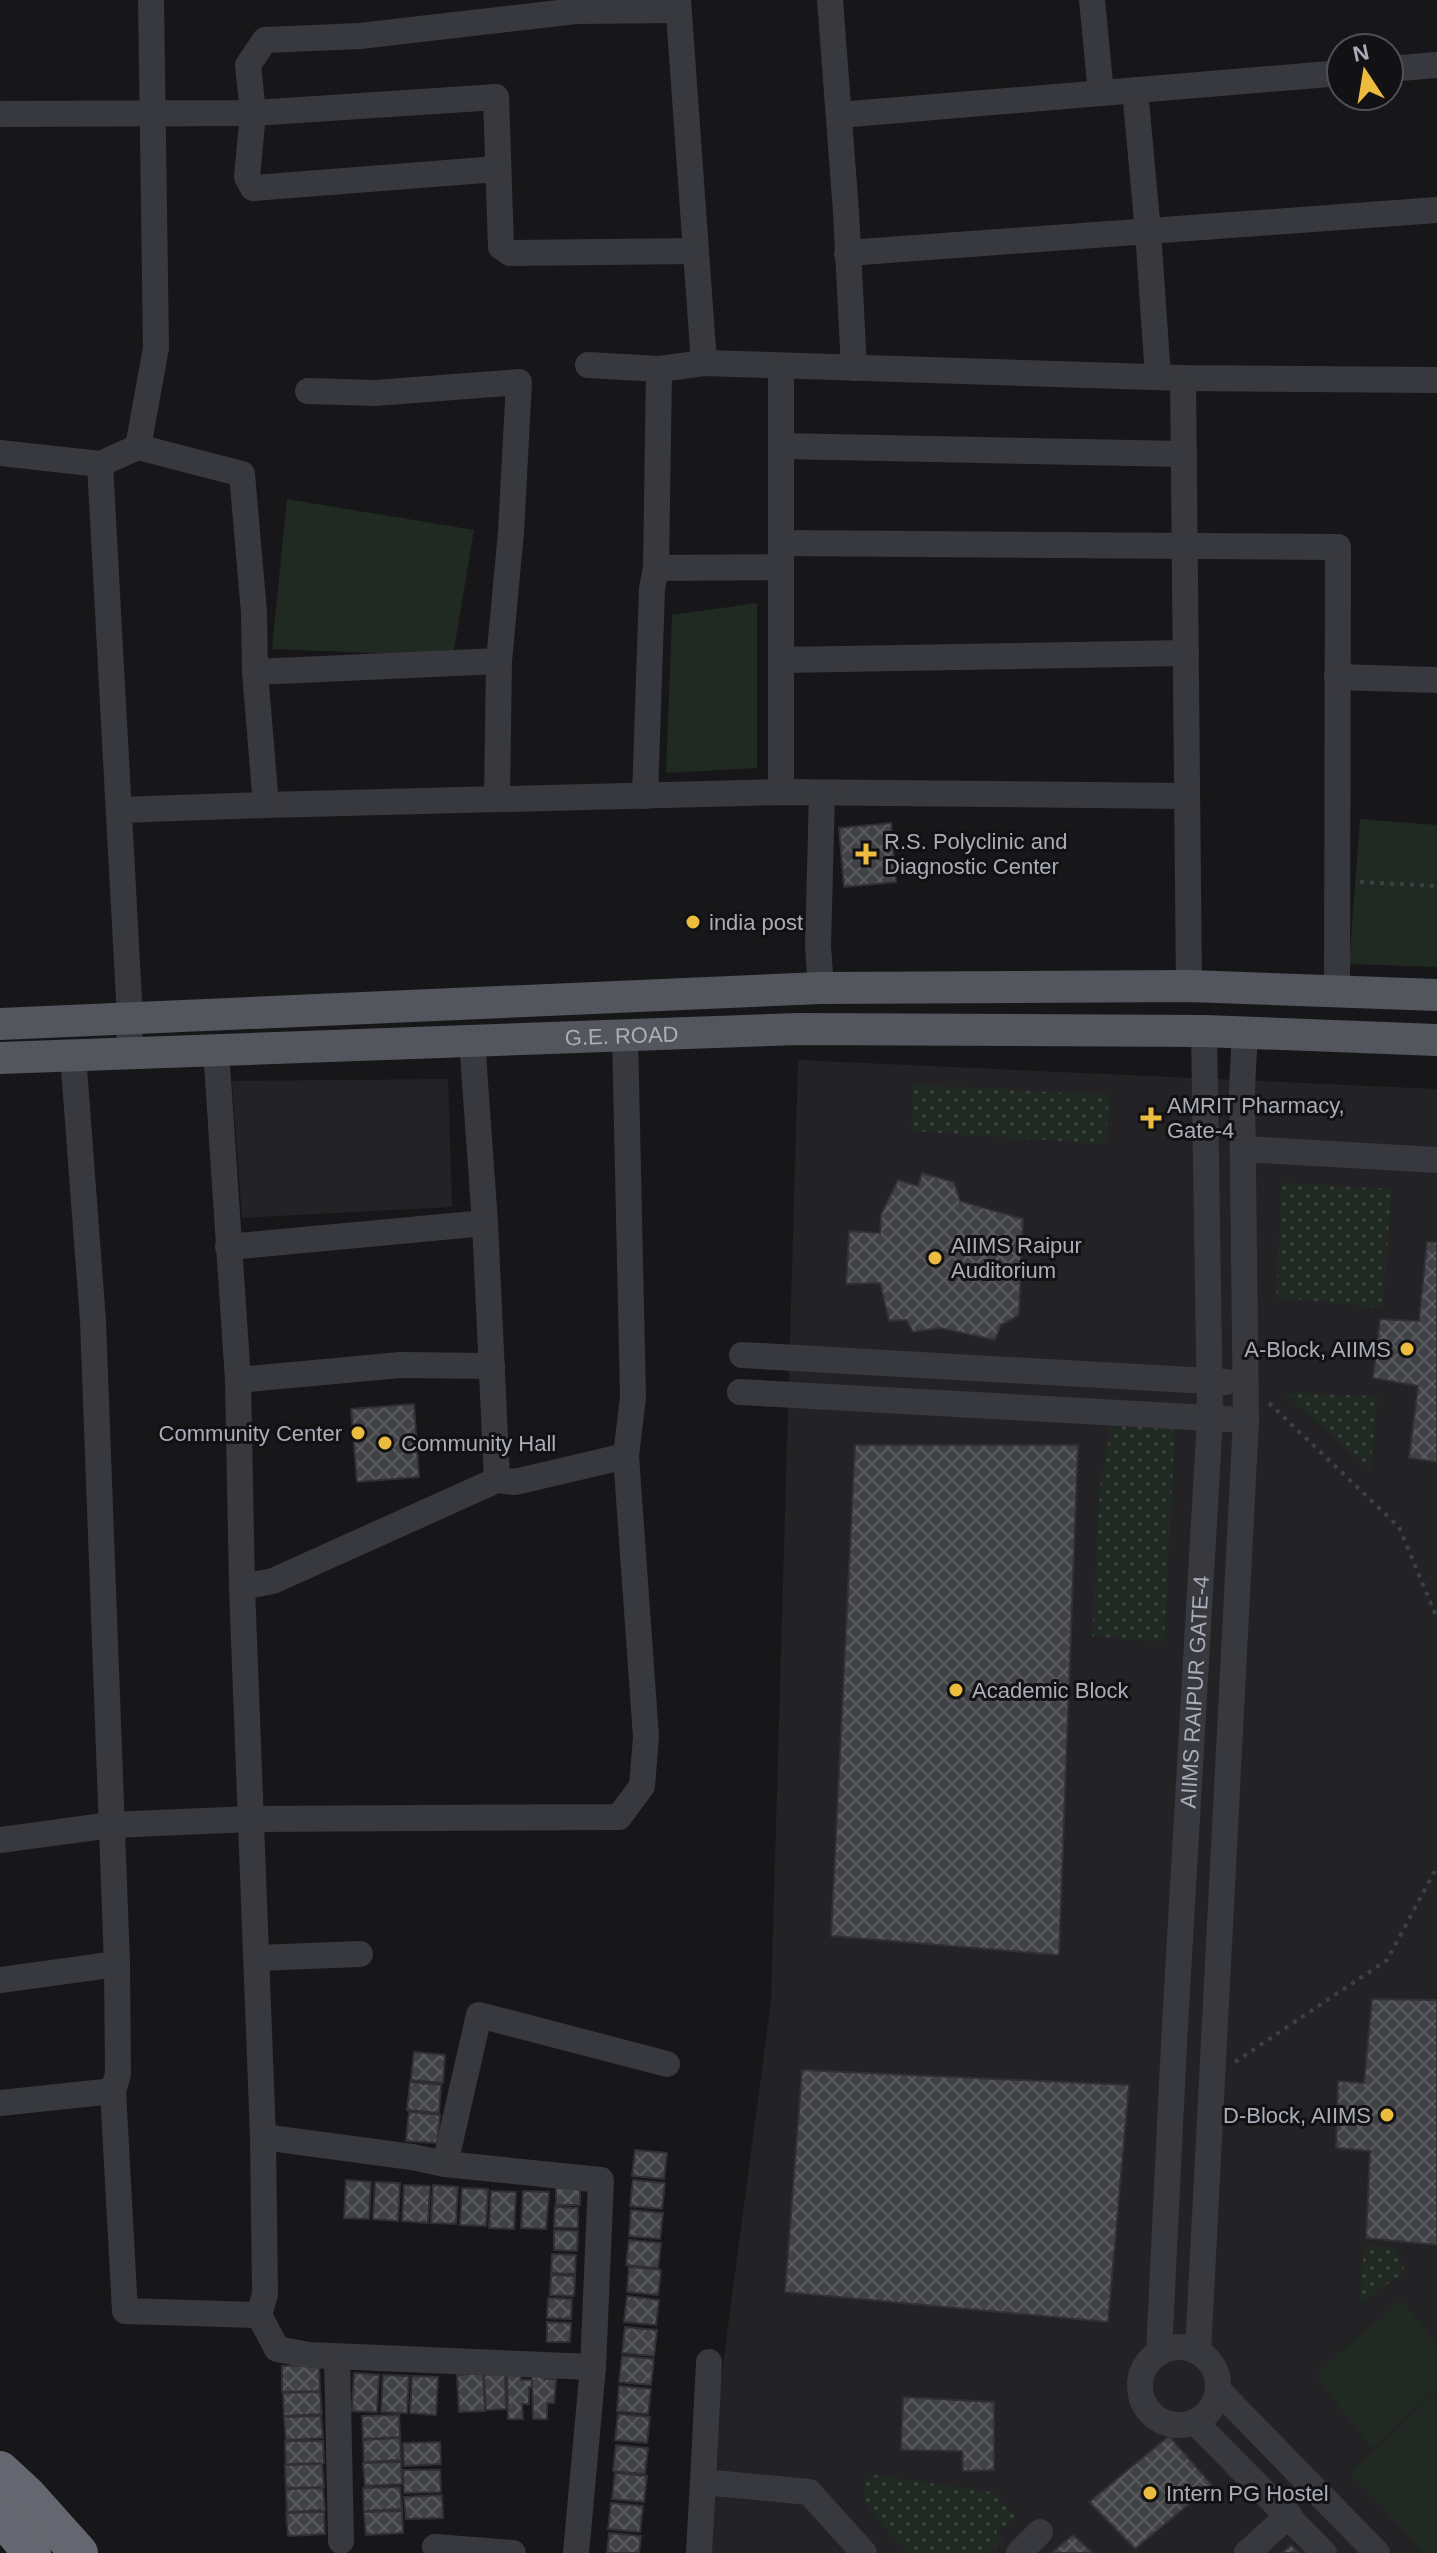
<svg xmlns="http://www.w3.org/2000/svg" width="1437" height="2553" font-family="Helvetica,sans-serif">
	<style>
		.built { fill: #232326 }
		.grass { fill: url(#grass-dots) }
		.park { fill: #212923 }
		.building { fill: url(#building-cross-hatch); stroke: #313135; stroke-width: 2 }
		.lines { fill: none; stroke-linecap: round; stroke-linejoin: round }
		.path { stroke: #3e4045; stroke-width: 4; stroke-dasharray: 4 6; stroke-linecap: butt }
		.minor { stroke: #38393e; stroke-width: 26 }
		.major { stroke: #54565d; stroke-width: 32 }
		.highway { stroke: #64676f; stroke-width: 38 }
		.poi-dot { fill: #ebbc3d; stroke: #121214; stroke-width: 3 }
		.labels { text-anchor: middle; stroke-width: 6; stroke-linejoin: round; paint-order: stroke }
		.poi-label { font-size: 22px; fill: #aaadb8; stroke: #121214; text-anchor: start }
		.street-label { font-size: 22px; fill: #aaadb8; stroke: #121214 }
	</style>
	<defs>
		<pattern id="grass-dots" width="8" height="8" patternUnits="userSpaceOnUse" patternTransform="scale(2)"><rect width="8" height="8" fill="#212923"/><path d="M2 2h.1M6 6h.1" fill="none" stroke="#3f4541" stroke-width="1.8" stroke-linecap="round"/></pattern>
		<pattern id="building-cross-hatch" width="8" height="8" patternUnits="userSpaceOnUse" patternTransform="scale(2)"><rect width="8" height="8" fill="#414246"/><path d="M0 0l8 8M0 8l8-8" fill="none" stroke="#5a5b5f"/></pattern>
	</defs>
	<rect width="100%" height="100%" fill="#171719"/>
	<g class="built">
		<polygon points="798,1060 1437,1089 1437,2553 698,2553 771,2001"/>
		<polygon points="448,1079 452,1207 242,1218 232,1081"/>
	</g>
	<g class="grass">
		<polygon points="913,1085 1109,1095 1106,1144 911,1131"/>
		<polygon points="1282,1183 1391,1189 1383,1308 1276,1297"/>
		<polygon points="1285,1393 1378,1396 1370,1470"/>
		<polygon points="1139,1423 1175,1425 1164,1642 1092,1636 1100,1487 1111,1427"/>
		<polygon points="1372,2245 1395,2249 1405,2271 1360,2304 1364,2247"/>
		<polygon points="875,2475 991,2492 1016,2518 996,2531 1003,2541 988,2553 909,2553 879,2521 864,2501 864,2483"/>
	</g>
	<g class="park">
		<polygon points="287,499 474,530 453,656 272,649"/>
		<polygon points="757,603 757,768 666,773 672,615"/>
		<polygon points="1360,819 1437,825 1437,967 1349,964"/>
		<polygon points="1401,2300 1437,2345 1437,2388 1372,2448 1315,2375"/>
		<polygon points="1437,2393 1437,2553 1424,2553 1350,2473"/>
	</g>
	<g class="building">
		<polygon points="891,823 896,882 844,887 839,828"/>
		<polygon points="922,1173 954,1182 960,1201 1023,1219 1019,1315 1001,1325 995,1340 940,1328 913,1332 906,1320 889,1321 880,1283 846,1284 849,1231 880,1233 881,1214 898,1180 918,1186"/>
		<polygon points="1427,1242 1437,1242 1437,1462 1409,1458 1418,1386 1373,1378 1380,1319 1419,1321"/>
		<polygon points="414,1404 419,1477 357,1482 351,1409"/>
		<polygon points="855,1445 1078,1445 1059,1955 831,1936"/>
		<polygon points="1372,1999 1437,2000 1437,2245 1366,2238 1370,2151 1336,2148 1338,2081 1364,2083"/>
		<polygon points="414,2052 445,2055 443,2083 411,2080"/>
		<polygon points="802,2070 1129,2085 1108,2322 785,2292"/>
		<polygon points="410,2082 441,2085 439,2113 407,2110"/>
		<polygon points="409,2112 440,2115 437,2143 406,2141"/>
		<polygon points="635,2150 667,2153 664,2179 632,2176"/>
		<polygon points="346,2180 371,2182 369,2219 344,2218"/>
		<polygon points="633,2180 665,2183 662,2209 630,2206"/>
		<polygon points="375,2182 400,2183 398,2221 373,2219"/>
		<polygon points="404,2185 430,2186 428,2223 402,2221"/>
		<polygon points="433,2185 458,2187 456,2224 431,2223"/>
		<rect x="556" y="2185" width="24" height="20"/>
		<polygon points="462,2188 488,2189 486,2226 460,2225"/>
		<polygon points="491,2191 516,2192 514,2229 489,2228"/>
		<polygon points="523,2191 549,2192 546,2229 521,2228"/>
		<polygon points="555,2207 578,2208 578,2228 554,2227"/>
		<polygon points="631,2210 663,2213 660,2239 629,2236"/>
		<polygon points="554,2230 578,2231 577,2251 554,2250"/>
		<polygon points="629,2240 661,2243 658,2268 626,2265"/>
		<polygon points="552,2254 576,2255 575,2274 551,2273"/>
		<polygon points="629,2267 661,2270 658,2295 627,2292"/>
		<polygon points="551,2275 575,2276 574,2296 550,2295"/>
		<polygon points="627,2296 659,2300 656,2325 624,2322"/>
		<polygon points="548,2298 572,2299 571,2319 547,2318"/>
		<polygon points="547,2322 571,2323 570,2342 547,2342"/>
		<polygon points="625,2327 657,2330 654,2356 622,2353"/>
		<polygon points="622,2356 654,2359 651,2385 619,2382"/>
		<polygon points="319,2365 320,2391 282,2392 282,2366"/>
		<polygon points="505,2372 506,2409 486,2410 484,2373"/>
		<polygon points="354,2373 379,2375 377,2412 352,2411"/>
		<polygon points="483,2373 485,2411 459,2412 457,2375"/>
		<polygon points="507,2373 521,2373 521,2380 532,2380 532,2387 529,2387 529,2404 522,2404 523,2419 508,2419"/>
		<polygon points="532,2373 545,2373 545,2379 556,2379 554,2403 547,2403 547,2419 533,2419"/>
		<polygon points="383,2375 409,2376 407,2413 381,2412"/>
		<polygon points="412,2376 438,2377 436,2415 410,2413"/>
		<polygon points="619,2386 651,2389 648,2414 617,2411"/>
		<polygon points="320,2392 322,2414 284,2416 283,2393"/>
		<polygon points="903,2397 994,2402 994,2470 963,2471 962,2451 901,2450"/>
		<polygon points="618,2414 650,2417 647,2443 615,2440"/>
		<polygon points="399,2415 400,2437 363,2439 362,2416"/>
		<polygon points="321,2416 323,2438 286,2440 284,2417"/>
		<polygon points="1169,2436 1212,2485 1135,2549 1089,2502"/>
		<polygon points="400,2438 401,2460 364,2462 363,2440"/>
		<polygon points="285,2441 323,2441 324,2463 286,2464"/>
		<polygon points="440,2442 441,2464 404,2466 403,2443"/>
		<polygon points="616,2445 648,2448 645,2474 613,2471"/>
		<polygon points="401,2462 402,2484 365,2486 363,2463"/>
		<polygon points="322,2464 324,2487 286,2488 285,2465"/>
		<polygon points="403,2470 440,2470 441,2492 404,2493"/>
		<polygon points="615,2473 647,2476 644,2502 612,2499"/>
		<polygon points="400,2487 402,2509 364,2511 363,2488"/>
		<polygon points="323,2488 325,2510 287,2512 286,2489"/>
		<polygon points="442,2495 443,2518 406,2519 404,2497"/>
		<polygon points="611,2503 643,2506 640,2532 608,2529"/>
		<polygon points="402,2511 403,2533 366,2535 364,2512"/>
		<polygon points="324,2512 325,2534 288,2536 286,2513"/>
		<polygon points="609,2533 641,2536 639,2553 607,2553"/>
		<polygon points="1073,2535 1093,2553 1051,2553"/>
		<polygon points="1291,2545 1300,2553 1282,2553"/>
	</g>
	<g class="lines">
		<g class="path">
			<polyline points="1360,882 1437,886"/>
			<polyline points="1269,1403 1399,1527 1437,1618"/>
			<polyline points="1235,2062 1387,1960 1437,1867"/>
		</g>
		<g class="minor">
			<polyline points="678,0 704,363"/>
			<polyline points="830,0 846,212 854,368"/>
			<polyline points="1092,0 1101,93"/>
			<polyline points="1389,69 1437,65"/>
			<polyline points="1135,90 1148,232 1158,377"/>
			<polyline points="0,114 253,113 496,97 501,247 510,253 695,251"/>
			<polyline points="839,115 1341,73"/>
			<polyline points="497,169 253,188 247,177 253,113 248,65 265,40 360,36 576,11 678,10"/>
			<polyline points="847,253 1437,210"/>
			<polyline points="588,365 659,369 704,363 1183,378 1437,380"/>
			<polyline points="1183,378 1189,986"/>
			<polyline points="781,446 1184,454"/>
			<polyline points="138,447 156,348 151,0"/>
			<polyline points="0,453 100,464 138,447 242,474 254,612 255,672"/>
			<polyline points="100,464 130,1018 129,1052"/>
			<polyline points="781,543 1338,547 1337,991"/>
			<polyline points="656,568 781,567"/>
			<polyline points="781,660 1186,653"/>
			<polyline points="1337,677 1437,680"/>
			<polyline points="781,792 781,366"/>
			<polyline points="645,796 652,589 656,568 659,369"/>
			<polyline points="497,799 499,661"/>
			<polyline points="266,805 781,792 1187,796"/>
			<polyline points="119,810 266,805 255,672 499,661 511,532 519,382 375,393 308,391"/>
			<polyline points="821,988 818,946 822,793"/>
			<polyline points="472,1040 485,1223 497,1480"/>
			<polyline points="216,1049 238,1380 242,1587 263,2137 265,2294 259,2315 277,2349 309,2355 593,2367"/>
			<polyline points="73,1055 93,1321 117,1964 118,2074 113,2091 125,2311 259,2315"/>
			<polyline points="1243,1149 1437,1160"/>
			<polyline points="228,1247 485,1223"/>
			<polyline points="742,1355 1226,1382"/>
			<polyline points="238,1380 400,1365 492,1366"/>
			<polyline points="740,1392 1228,1419"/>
			<polyline points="242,1587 273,1581 497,1480 515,1482 626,1456"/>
			<polyline points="0,1840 111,1825 251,1819 619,1817 642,1786 646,1737 626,1456 633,1397 625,1035"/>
			<polyline points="257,1958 360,1954"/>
			<polyline points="0,1980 117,1964"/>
			<polyline points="0,2103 113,2091"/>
			<polyline points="263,2137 412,2157 445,2164 601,2180 593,2367 576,2553"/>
			<polyline points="445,2164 479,2015 667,2064"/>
			<circle cx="1179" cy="2386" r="39"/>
			<polyline points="1198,2352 1246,1420 1242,1088 1245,1033"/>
			<path id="s1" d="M 1159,2353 L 1174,2043 L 1210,1418 L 1204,1031"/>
			<polyline points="337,2357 341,2541"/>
			<polyline points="709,2362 703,2482 809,2492 864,2553"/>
			<polyline points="1218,2390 1377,2553"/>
			<polyline points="1195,2422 1324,2553"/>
			<polyline points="435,2547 513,2553"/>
			<polyline points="699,2553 703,2482"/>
			<polyline points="1019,2553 1040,2532"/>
			<polyline points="1247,2553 1289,2515"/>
		</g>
		<g class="major">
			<polyline points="0,1024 821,988 1189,986 1437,995"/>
			<path id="s2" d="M 0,1058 L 798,1029 L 1204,1031 L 1437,1040"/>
		</g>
		<g class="highway">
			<polyline points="0,2470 27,2495 79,2553"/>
			<polyline points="0,2515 32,2553"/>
		</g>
	</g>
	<g class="poi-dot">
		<path d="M862 842h8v8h8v8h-8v8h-8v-8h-8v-8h8z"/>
		<circle cx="693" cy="922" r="8"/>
		<path d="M1147 1106h8v8h8v8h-8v8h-8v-8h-8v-8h8z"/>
		<circle cx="935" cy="1258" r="8"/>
		<circle cx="1407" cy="1349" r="8"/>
		<circle cx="358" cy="1433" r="8"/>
		<circle cx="385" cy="1443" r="8"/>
		<circle cx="956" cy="1690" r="8"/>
		<circle cx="1387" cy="2115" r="8"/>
		<circle cx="1150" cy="2493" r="8"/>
	</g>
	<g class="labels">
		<g class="poi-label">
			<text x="884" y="849">R.S. Polyclinic and<tspan x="884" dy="25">Diagnostic Center</tspan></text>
			<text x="709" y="930">india post</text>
			<text x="1167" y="1113">AMRIT Pharmacy,<tspan x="1167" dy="25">Gate-4</tspan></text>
			<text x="951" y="1253">AIIMS Raipur<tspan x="951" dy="25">Auditorium</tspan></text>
			<text x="1391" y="1357" text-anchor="end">A-Block, AIIMS</text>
			<text x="342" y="1441" text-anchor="end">Community Center</text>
			<text x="401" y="1451">Community Hall</text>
			<text x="972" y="1698">Academic Block</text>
			<text x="1371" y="2123" text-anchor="end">D-Block, AIIMS</text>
			<text x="1166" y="2501">Intern PG Hostel</text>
		</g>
		<g class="street-label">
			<text dy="8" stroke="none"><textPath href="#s2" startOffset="622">G.E. ROAD</textPath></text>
			<text dy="8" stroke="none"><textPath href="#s1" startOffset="662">AIIMS RAIPUR GATE-4</textPath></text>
		</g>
	</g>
	<g transform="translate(1365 72) rotate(348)"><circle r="38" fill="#121214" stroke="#4f5056" stroke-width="2"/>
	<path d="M0-6L14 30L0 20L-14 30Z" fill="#ebbc3d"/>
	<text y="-12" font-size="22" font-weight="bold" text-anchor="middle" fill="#aaadb8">N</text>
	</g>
</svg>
